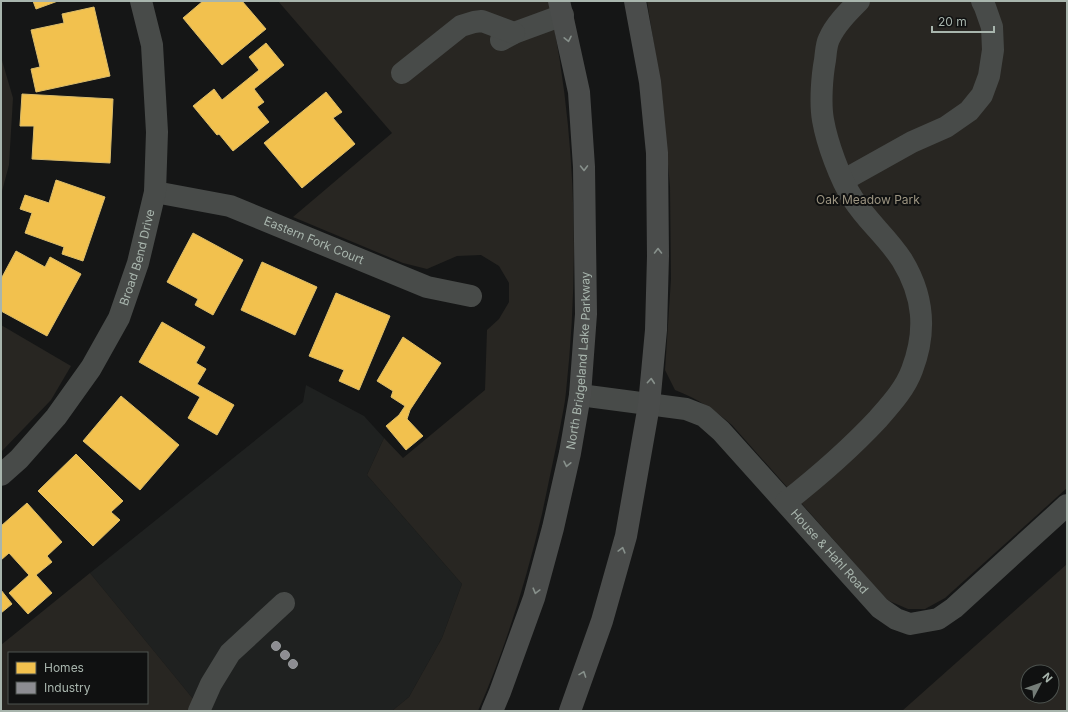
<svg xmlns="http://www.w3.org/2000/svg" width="1068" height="712" font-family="Inter,sans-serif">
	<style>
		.built { fill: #1f2120 }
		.green { fill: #282622; fill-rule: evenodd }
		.homes { fill: #f2c14e; stroke: #dcbd6a }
		.industry { fill: #8d8d92; stroke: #95999a }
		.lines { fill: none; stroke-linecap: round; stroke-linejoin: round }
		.minor { stroke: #484b49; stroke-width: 22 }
		.major { stroke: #4a4c4b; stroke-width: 22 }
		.oneway { stroke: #87908b }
		.labels { text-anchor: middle; stroke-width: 4; stroke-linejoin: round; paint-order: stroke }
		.park-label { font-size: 12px; fill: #9d9582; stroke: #101111 }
		.street-label { font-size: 12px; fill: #a8b5ad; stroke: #101111 }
	</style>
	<rect width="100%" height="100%" fill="#151616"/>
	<polygon class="built" points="306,385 364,416 384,438 367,475 462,584 442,638 409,697 392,711 203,711 90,573 303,402"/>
	<g class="green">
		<path d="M 278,1 L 549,1 C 576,130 580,262 566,392 C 565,404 562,416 560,428 C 554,457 548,485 542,514 C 526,581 506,647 478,711 L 392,711 L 409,697 L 442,638 L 462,584 L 367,475 L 384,438 L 403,458 L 485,390 L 487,330 L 499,319 L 509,302 L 509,283 L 499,266 L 481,255 L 457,256 L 427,269 L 403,263 L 293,217 L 392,133 Z"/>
		<path d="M 647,1 L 1067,1 L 1067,488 L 945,598 L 925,609 L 908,609 L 887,600 L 732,425 C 713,409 698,399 675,390 L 665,370 L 671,279 L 670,187 L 662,96 Z"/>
		<polygon points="1,57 13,98 9,165 1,195"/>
		<polygon points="1,325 71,366 51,400 1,452"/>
		<path d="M 1067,564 L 1067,711 L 902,711 ZM 1028,672 L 1052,672 L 1052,696 L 1028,696 Z"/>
		<path d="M 90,573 L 203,711 L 1,711 L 1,645 ZM 9,653 L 147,653 L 147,703 L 9,703 Z"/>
	</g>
	<g class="homes">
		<polygon points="33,1 58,1 36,9"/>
		<polygon points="203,1 242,1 266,29 222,65 183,18"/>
		<polygon points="94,7 110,76 36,92 31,69 40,67 31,30 64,23 62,14"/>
		<polygon points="266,43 284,65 254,89 264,102 257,107 269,122 233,151 219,134 217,135 193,106 214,89 222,100 259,70 249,57"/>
		<polygon points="326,92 342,112 333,118 355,144 302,188 264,143"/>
		<polygon points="22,94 113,99 110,163 32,159 34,126 20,126"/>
		<polygon points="56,180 105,197 83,261 62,254 64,247 25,233 32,213 20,209 25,195 49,203"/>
		<polygon points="193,233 243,260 213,315 195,305 198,299 167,282"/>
		<polygon points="16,251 45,267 50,257 81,274 47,336 1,311 1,279"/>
		<polygon points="262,262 317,287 295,335 241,310"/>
		<polygon points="336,293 390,316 359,390 339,381 344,370 309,356"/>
		<polygon points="162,322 205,347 196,363 206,369 197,384 234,405 217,435 188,418 200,397 139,362"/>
		<polygon points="403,337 441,363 410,410 407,419 423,436 406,450 386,426 399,415 405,406 391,397 393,391 377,381"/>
		<polygon points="121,396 179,445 140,490 83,441"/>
		<polygon points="76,454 123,501 111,512 120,520 93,546 38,491"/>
		<polygon points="27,503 62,542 47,556 52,562 36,575 52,593 28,614 9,593 29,575 9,553 1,560 1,526"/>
		<polygon points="1,590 12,604 1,613"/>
	</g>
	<g class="industry">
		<circle cx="276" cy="646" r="4.5"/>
		<circle cx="285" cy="655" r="4.5"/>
		<circle cx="293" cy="664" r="4.5"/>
	</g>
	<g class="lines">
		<g class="minor">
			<polyline points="501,40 514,33 563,15"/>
			<polyline points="402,73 461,26 474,22 482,21 514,33"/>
			<polyline points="844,180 912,142 946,127 969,111 982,95 989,76 993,50 992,27 985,7 982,1"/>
			<path id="s1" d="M 155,192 L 230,206 L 427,287 L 471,296"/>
			<path id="s2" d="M 580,395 L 686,409 L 704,416 L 721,431 L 880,608 L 896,619 L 910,624 L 938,619 L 954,608 L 1067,505"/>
			<path id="s3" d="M 1,475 L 19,459 L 56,417 L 91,368 L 119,318 L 138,263 L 155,192 L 157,132 L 152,45 L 141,1"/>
			<path d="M 786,502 C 819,476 849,450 878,419 C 891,404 905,389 912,370 C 927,331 924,296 902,260 C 888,238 867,221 853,199 C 840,179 827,143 823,120 C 820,103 822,76 825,60 C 826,53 826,45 829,39 C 835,25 848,12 859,1"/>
			<polyline points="199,711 211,684 230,653 284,603"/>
		</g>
		<g class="major">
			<path id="s4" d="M 492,711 L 500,692 L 534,598 L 553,528 L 570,453 L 580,395 L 586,314 L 584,167 L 579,92 L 559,1"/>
			<polyline points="570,711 602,621 626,536 649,405 656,330 658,256 657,153 650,82 635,1"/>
		</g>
	</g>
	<defs><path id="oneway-chevron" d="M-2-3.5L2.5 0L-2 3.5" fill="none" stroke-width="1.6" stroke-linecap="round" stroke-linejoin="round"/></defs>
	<g class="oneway">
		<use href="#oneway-chevron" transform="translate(568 39) rotate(78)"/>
		<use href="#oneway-chevron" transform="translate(584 168) rotate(89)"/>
		<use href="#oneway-chevron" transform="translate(658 251) rotate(-90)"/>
		<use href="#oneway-chevron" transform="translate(651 381) rotate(-85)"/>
		<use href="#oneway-chevron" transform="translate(567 464) rotate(102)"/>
		<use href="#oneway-chevron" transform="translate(622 550) rotate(-75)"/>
		<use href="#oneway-chevron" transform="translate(536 591) rotate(105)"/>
		<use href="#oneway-chevron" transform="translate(583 674) rotate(-70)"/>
	</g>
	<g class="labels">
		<g class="park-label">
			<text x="868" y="204">Oak Meadow Park</text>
		</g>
		<g class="street-label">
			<text dy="4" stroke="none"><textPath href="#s1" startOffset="167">Eastern Fork Court</textPath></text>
			<text dy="4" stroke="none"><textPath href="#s3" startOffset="261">Broad Bend Drive</textPath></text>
			<text dy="4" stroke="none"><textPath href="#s4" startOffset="363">North Bridgeland Lake Parkway</textPath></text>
			<text dy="4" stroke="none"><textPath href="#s2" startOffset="311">House &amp; Hahl Road</textPath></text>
		</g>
	</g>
	<rect width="1068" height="712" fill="none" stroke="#a8b5ad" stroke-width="4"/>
	<rect x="8" y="652" width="140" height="52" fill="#101111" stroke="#4d534f"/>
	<rect x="16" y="662" width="20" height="12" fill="#f2c14e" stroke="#4d534f"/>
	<text x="44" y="672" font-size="12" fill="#a8b5ad">Homes</text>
	<rect x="16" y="682" width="20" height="12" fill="#8d8d92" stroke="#4d534f"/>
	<text x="44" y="692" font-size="12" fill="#a8b5ad">Industry</text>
	<g transform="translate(1040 684) rotate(49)"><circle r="19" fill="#101111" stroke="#4d534f"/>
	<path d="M0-3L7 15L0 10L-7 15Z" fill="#757d78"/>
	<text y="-6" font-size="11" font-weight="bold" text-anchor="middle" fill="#a8b5ad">N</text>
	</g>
	<path d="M932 26v6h62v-6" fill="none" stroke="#a8b5ad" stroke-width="2"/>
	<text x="938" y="26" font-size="12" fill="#a8b5ad" stroke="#101111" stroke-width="3" paint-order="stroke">20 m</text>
</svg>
